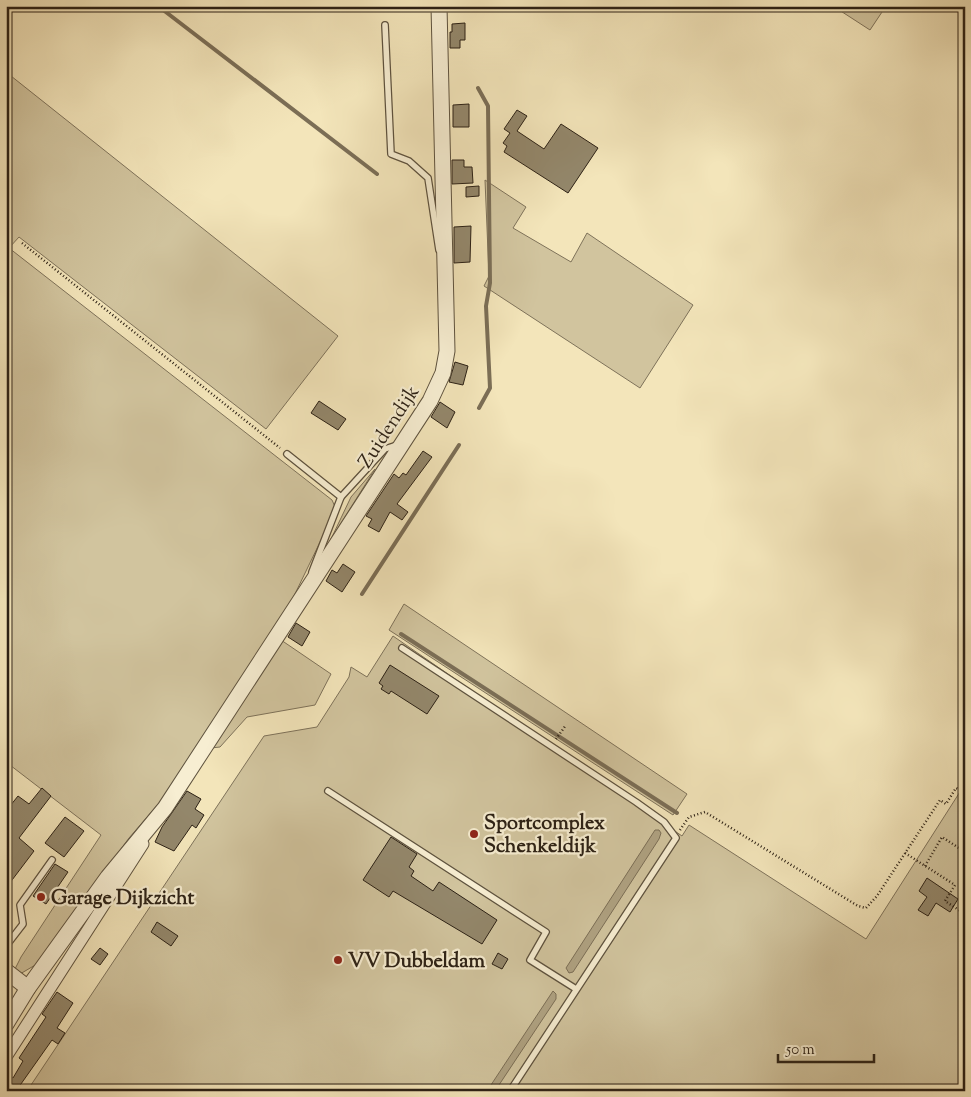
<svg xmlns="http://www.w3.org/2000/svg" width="971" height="1097" font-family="'Sorts Mill Goudy',serif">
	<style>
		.green { fill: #d1c49e; stroke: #7e725a }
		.water { fill: #afa282; stroke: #7b6e56 }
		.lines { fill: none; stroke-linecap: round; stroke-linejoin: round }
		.stream { stroke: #7b6e56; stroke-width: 4 }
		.building { fill: #93876b; stroke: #2c2115 }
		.service-casing { stroke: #5e523e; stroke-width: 8 }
		.minor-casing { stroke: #5e523e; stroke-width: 13 }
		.tertiary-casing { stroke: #5e523e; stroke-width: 17 }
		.path { stroke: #2c2115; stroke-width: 2.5; stroke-dasharray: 1 2.5; stroke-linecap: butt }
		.service { stroke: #f7eed2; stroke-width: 5.5 }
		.minor { stroke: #f7eed2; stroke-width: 11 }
		.tertiary { stroke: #f7eed2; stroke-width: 15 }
		.poi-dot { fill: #8f2418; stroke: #f7eed2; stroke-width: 2 }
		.labels { text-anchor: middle; stroke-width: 4.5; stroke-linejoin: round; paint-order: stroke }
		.street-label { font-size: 20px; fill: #2c2115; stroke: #f7eed2 }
		.poi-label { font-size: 20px; font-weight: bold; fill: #2c2115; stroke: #f7eed2; text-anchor: start }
	</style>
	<rect width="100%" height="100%" fill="#f3e5ba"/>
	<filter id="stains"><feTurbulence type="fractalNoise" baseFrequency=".004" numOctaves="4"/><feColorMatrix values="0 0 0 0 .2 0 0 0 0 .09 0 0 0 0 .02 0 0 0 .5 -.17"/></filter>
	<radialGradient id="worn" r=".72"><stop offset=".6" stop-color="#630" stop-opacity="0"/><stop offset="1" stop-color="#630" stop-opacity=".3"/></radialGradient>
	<g class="green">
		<polygon points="833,6 886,6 870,30"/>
		<polygon points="6,72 338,336 266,429 19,237 9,248 332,500 336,509 293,598 166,795 129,838 37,964 20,974 14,971 21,957 101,835 6,762"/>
		<polygon points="485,180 526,207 513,228 571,262 587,233 693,305 640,388 484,286 489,276"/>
		<polygon points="375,469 331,539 351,497"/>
		<polygon points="404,604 687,794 673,815 389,630"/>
		<polygon points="393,636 682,836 689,825 866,939 965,784 965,1091 27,1091 264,736 317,727 349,677 351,667 367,677"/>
		<polygon points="281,640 331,674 315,705 247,717 220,747 211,748"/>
	</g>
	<g class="water">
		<polygon points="655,830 659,830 661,833 659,839 573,972 569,973 566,968"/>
		<polygon points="553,991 556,994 556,999 495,1091 487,1091"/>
	</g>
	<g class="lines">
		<g class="stream">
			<polyline points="158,6 377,174"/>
			<polyline points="478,88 488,106 490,283 486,306 490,388 479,408"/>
			<polyline points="362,594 459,445"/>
			<polyline points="401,634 677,813"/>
		</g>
	</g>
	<g class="building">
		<polygon points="465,23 465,40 460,40 460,48 450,48 450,32 452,32 452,24"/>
		<polygon points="469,104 469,127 453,127 453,105"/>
		<polygon points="517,110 527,116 517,131 544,149 561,124 598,148 568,193 504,152 507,146 503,143 510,133 504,129"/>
		<polygon points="452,160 464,160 464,167 472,167 473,183 452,184"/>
		<polygon points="479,186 479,196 466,197 466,187"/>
		<polygon points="471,226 470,262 454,263 454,227"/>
		<polygon points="455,362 468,366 463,385 449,382"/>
		<polygon points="319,401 346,419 338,430 311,413"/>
		<polygon points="440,402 455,412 447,428 431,417"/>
		<polygon points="423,451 432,457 397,504 408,512 402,520 390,512 379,532 368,526 372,519 366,516 394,474 399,478 403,473 406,475"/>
		<polygon points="343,564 355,572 342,592 326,581 332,570 337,573"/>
		<polygon points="296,623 310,632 302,646 288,637"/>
		<polygon points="390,665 439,696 427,714 391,691 389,694 381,689 383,686 379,683"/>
		<polygon points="42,788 51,796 19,838 34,851 6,888 6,811 18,796 29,804"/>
		<polygon points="187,791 201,799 195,809 204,815 196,828 192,825 174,851 155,842 162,827"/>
		<polygon points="65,817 84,831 64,857 45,843"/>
		<polygon points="391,837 417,854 409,867 414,871 411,876 433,891 439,882 497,920 482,944 393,891 389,897 363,880"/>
		<polygon points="55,864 68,872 46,904 33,896"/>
		<polygon points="927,878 958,899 950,912 936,903 928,916 918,910 927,897 919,891"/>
		<polygon points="157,922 178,936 171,946 151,932"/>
		<polygon points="100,948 108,954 100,965 91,959"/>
		<polygon points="498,953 508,959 502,969 492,964"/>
		<polygon points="57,992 73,1003 57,1028 65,1033 58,1044 52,1040 16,1091 6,1091 6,1074 13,1078 23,1061 19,1058 46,1017 42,1014"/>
	</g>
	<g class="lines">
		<defs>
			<g id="service">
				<polyline points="385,25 391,154 409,161 428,178 439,250"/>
				<polyline points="287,454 341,497"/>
				<polyline points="312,572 341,497 385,449 397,445"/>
				<polyline points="402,648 636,802 664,822 676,838 510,1091"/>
				<polyline points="328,791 546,932 530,960 576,989"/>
				<polyline points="6,946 23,924 20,905 52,860"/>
			</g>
			<polyline id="minor" points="6,1057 143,844"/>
			<g id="tertiary">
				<polyline points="6,971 28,988"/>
				<polyline points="6,1024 28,988 108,877 165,808 430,401 443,373 447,351 439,6"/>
			</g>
		</defs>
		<use href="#service" class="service-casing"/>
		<use href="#minor" class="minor-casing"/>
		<use href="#tertiary" class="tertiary-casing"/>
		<g class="path">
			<polyline points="22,243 280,448"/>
			<polyline points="556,739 566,725"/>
			<polyline points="680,830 689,817 705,812 858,906 866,908 877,896 940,800 946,804 956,788 965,793"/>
			<polyline points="905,853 955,885 945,901 965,914"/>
			<polyline points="925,866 942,837 965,852"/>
			<polyline points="445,1087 446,1091"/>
		</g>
		<use href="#service" class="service"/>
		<use href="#minor" class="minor"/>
		<use href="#tertiary" class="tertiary"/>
	</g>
	<g class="poi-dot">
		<circle cx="474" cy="834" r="5"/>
		<circle cx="41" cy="897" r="5"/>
		<circle cx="338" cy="960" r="5"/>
	</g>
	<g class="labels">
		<g class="street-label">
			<text transform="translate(388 426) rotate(-57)" y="7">Zuidendijk</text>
		</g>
		<g class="poi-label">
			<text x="484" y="829">Sportcomplex<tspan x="484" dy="23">Schenkeldijk</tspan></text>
			<text x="51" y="904">Garage Dijkzicht</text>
			<text x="348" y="967">VV Dubbeldam</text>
		</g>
	</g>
	<rect width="971" height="1097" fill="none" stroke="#f3e5ba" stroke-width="25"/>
	<rect x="8" y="8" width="956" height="1082" fill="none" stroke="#2c2115" stroke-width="2.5"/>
	<rect x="12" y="12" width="946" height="1072" fill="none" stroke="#2c2115"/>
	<path d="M778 1054v8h96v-8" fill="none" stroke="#2c2115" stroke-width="2.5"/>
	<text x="786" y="1054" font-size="15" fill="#2c2115" stroke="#f7eed2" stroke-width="4" paint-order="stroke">50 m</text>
	<rect width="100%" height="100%" filter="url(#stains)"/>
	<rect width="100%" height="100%" fill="url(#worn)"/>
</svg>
